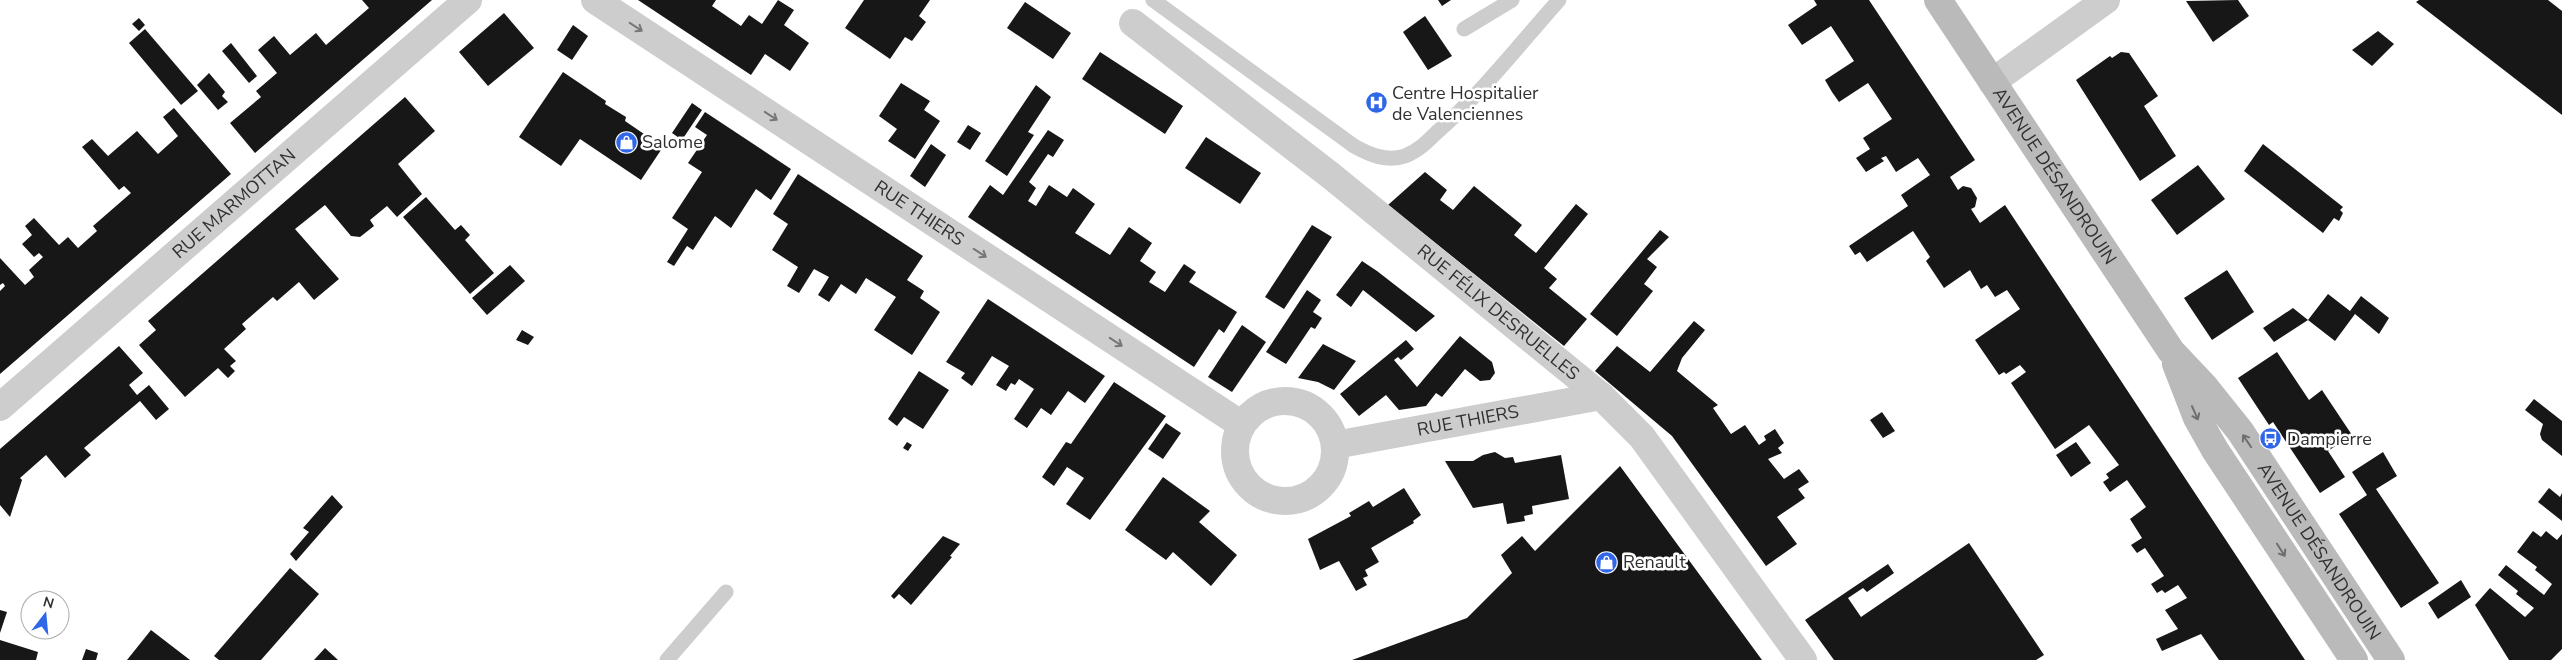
<svg xmlns="http://www.w3.org/2000/svg" width="2562" height="660" font-family="'Nunito Sans',sans-serif">
	<style>
		.building { fill: #171717 }
		.lines { fill: none; stroke-linecap: round; stroke-linejoin: round }
		.service { stroke: #cdcdcd; stroke-width: 15 }
		.minor { stroke: #cdcdcd; stroke-width: 28 }
		.secondary { stroke: #bababa; stroke-width: 28 }
		.oneway { stroke: #777 }
		.oneway2 { stroke: #6e6e6e }
		.labels { text-anchor: middle; stroke-width: 5; stroke-linejoin: round; paint-order: stroke }
		.poi-label { font-size: 18px; fill: #303030; stroke: #fff; text-anchor: start }
		.street-label { font-size: 18px; fill: #303030; stroke: #fff }
	</style>
	<rect width="100%" height="100%" fill="#fff"/>
	<g class="building">
		<polygon points="362,0 432,0 255,153 230,123 261,97 256,91 277,73 258,50 274,36 290,55 316,33 326,45 369,8"/>
		<polygon points="638,0 716,0 712,6 741,26 749,15 762,24 778,0 794,10 784,25 809,43 790,71 765,54 751,75"/>
		<polygon points="864,0 930,0 919,16 926,22 912,41 905,37 890,59 845,28"/>
		<polygon points="1438,0 1451,0 1442,6"/>
		<polygon points="1814,0 1869,0 1975,160 1950,177 1958,190 1963,186 1971,188 1977,198 1975,207 1971,209 1980,223 2005,205 2305,660 2219,660 2201,634 2162,651 2156,639 2178,629 2165,610 2187,598 2178,585 2165,593 2162,590 2157,593 2151,584 2164,576 2145,548 2137,553 2131,545 2142,538 2130,519 2146,507 2127,480 2110,492 2103,482 2109,478 2106,474 2119,465 2089,425 2055,449 2011,383 2026,372 2020,365 2006,374 2004,372 1999,375 1975,340 2020,309 2007,290 1995,297 1987,285 1981,289 1970,270 1944,288 1926,261 1930,257 1913,231 1867,262 1860,252 1855,255 1849,246 1908,206 1901,195 1930,175 1918,158 1896,172 1886,156 1881,158 1884,161 1866,172 1856,158 1870,149 1863,138 1892,119 1868,83 1839,102 1832,92 1825,80 1854,61 1831,26 1802,45 1788,25 1817,5"/>
		<polygon points="2238,0 2249,16 2213,42 2186,1"/>
		<polygon points="2419,0 2548,0 2562,11 2562,115 2416,2"/>
		<polygon points="1025,2 1071,33 1053,59 1007,28"/>
		<polygon points="504,13 534,48 488,86 459,52"/>
		<polygon points="1425,16 1452,56 1428,70 1403,32"/>
		<polygon points="139,18 145,25 139,31 132,24"/>
		<polygon points="573,25 588,36 572,60 557,50"/>
		<polygon points="145,29 198,91 181,105 129,43"/>
		<polygon points="2378,31 2394,44 2372,66 2352,50"/>
		<polygon points="231,43 257,76 249,83 222,51"/>
		<polygon points="1100,52 1183,106 1165,134 1082,79"/>
		<polygon points="2121,52 2129,53 2158,96 2144,106 2176,156 2140,181 2076,80 2110,56 2112,58"/>
		<polygon points="563,72 606,101 605,104 626,117 625,121 663,147 641,180 580,139 561,166 519,137"/>
		<polygon points="209,73 225,92 222,96 228,102 218,110 197,85"/>
		<polygon points="901,83 930,101 924,110 940,121 915,159 888,141 897,129 879,116"/>
		<polygon points="1036,85 1051,97 1028,132 1034,135 1007,176 985,161"/>
		<polygon points="405,97 435,131 398,164 422,194 397,217 387,206 370,220 374,226 360,237 351,236 325,205 295,229 339,279 314,300 299,282 277,301 273,297 242,324 246,329 224,349 236,361 230,366 235,371 228,378 218,368 185,397 139,345 156,330 148,321"/>
		<polygon points="692,103 702,110 682,140 672,133"/>
		<polygon points="174,108 231,174 0,374 0,291 5,286 3,283 0,285 0,258 25,285 34,277 29,270 43,257 39,253 34,257 22,244 32,235 25,226 34,218 59,245 68,237 78,248 97,231 93,226 131,193 124,186 119,190 82,147 92,139 108,156 137,131 158,154 178,136 163,117"/>
		<polygon points="705,112 791,169 771,200 756,189 731,228 715,216 693,250 687,246 674,266 667,262 688,229 672,218 702,172 688,163 707,135 695,127"/>
		<polygon points="968,125 981,133 970,150 957,142"/>
		<polygon points="1048,130 1064,140 1053,157 1048,154 1029,182 1036,188 1028,201 1036,206 1049,185 1067,197 1073,188 1095,204 1075,233 1110,255 1129,227 1152,243 1140,261 1156,272 1149,282 1165,292 1184,264 1196,272 1189,282 1237,312 1224,333 1219,329 1194,367 968,217 990,185 1003,195"/>
		<polygon points="1206,137 1261,173 1240,204 1185,168"/>
		<polygon points="931,144 946,155 925,187 910,176"/>
		<polygon points="2263,144 2343,207 2340,210 2343,213 2339,221 2334,218 2323,233 2244,171"/>
		<polygon points="2198,165 2225,199 2177,235 2151,200"/>
		<polygon points="1425,172 1447,190 1440,200 1453,210 1474,186 1522,225 1514,235 1536,253 1576,204 1588,214 1544,268 1557,279 1549,288 1587,319 1564,346 1388,205"/>
		<polygon points="798,174 923,256 907,280 924,291 920,298 940,312 912,355 874,330 896,297 866,278 856,294 841,284 829,302 818,295 829,277 814,269 799,293 787,286 798,267 772,250 788,224 773,214"/>
		<polygon points="426,197 455,230 461,225 470,235 465,240 494,273 470,294 403,217"/>
		<polygon points="1312,225 1332,237 1284,309 1265,297"/>
		<polygon points="1660,230 1669,237 1647,259 1657,267 1644,284 1653,291 1617,336 1590,314"/>
		<polygon points="1362,261 1377,271 1435,316 1416,332 1363,290 1351,307 1336,295"/>
		<polygon points="510,265 525,281 487,315 472,298"/>
		<polygon points="2227,270 2254,312 2212,340 2184,298"/>
		<polygon points="1307,290 1321,300 1313,312 1322,318 1315,329 1311,327 1286,364 1266,352"/>
		<polygon points="2328,294 2350,311 2361,296 2389,318 2379,334 2355,314 2335,341 2308,320"/>
		<polygon points="988,299 1105,376 1085,403 1068,391 1051,415 1041,408 1027,428 1014,419 1034,389 1019,379 1015,385 1011,383 1006,391 996,385 1009,366 992,356 972,386 961,378 965,373 946,362"/>
		<polygon points="2293,308 2308,320 2274,342 2263,328"/>
		<polygon points="1694,321 1705,330 1682,358 1677,371 1718,405 1713,408 1731,434 1745,425 1759,445 1766,440 1764,436 1775,429 1784,443 1778,448 1782,453 1768,459 1784,479 1799,469 1809,482 1798,489 1805,498 1777,517 1797,544 1766,566 1672,436 1595,371 1617,346 1650,372"/>
		<polygon points="1242,325 1266,342 1232,392 1208,377"/>
		<polygon points="522,330 534,337 528,345 516,340"/>
		<polygon points="1460,336 1492,362 1495,373 1490,380 1480,381 1465,369 1442,397 1436,393 1426,406 1399,410 1386,395 1359,416 1340,394 1406,340 1414,349 1401,360 1398,357 1394,360 1417,387"/>
		<polygon points="1323,344 1356,361 1334,390 1318,382 1298,378"/>
		<polygon points="119,346 143,373 129,385 137,395 149,385 169,409 156,420 140,401 84,448 91,455 65,478 46,455 20,478 22,480 10,517 0,505 0,449"/>
		<polygon points="2277,352 2309,400 2322,390 2352,435 2328,451 2345,477 2320,493 2273,422 2269,425 2238,378"/>
		<polygon points="919,371 949,390 923,429 904,417 897,426 888,419"/>
		<polygon points="1114,382 1166,416 1090,520 1066,504 1084,478 1067,467 1054,486 1042,477 1066,442 1071,444"/>
		<polygon points="2534,399 2562,421 2562,456 2542,440 2540,434 2543,424 2525,410"/>
		<polygon points="1882,412 1895,431 1883,438 1870,420"/>
		<polygon points="1166,423 1181,433 1163,459 1148,449"/>
		<polygon points="907,442 912,445 908,451 903,448"/>
		<polygon points="2076,442 2091,463 2071,477 2056,455"/>
		<polygon points="1495,452 1505,458 1513,457 1515,463 1561,455 1569,499 1532,506 1533,514 1524,516 1525,521 1507,524 1503,503 1473,508 1445,461 1473,461 1483,455"/>
		<polygon points="2383,452 2397,476 2376,489 2439,583 2401,608 2339,514 2367,495 2352,472"/>
		<polygon points="1620,466 1762,660 1352,660 1467,618 1512,573 1501,555 1522,536 1535,551"/>
		<polygon points="1163,477 1210,511 1199,522 1237,555 1211,586 1173,552 1166,560 1125,530"/>
		<polygon points="1404,488 1421,515 1413,521 1414,523 1371,548 1379,562 1365,570 1368,576 1363,578 1367,585 1356,591 1339,561 1320,570 1308,539 1351,516 1349,513 1369,501 1373,507"/>
		<polygon points="2549,488 2560,497 2562,493 2562,521 2538,502"/>
		<polygon points="332,495 343,507 296,561 290,554 309,532 303,528"/>
		<polygon points="2533,531 2541,537 2546,531 2557,540 2562,534 2562,649 2551,660 2509,660 2475,605 2490,588 2525,617 2534,608 2516,594 2518,591 2498,575 2506,565 2544,595 2552,584 2535,570 2537,567 2517,552"/>
		<polygon points="943,536 960,544 950,556 952,557 911,605 899,594 894,599 891,596"/>
		<polygon points="1969,543 2044,655 2036,660 1834,660 1805,620 1888,564 1894,573 1867,592 1863,588 1848,598 1861,617"/>
		<polygon points="290,568 319,594 261,660 219,660 214,656"/>
		<polygon points="2461,580 2471,597 2438,619 2428,603"/>
		<polygon points="0,610 7,612 0,633"/>
		<polygon points="151,630 190,660 127,660"/>
		<polygon points="0,640 38,652 36,660 0,660"/>
		<polygon points="325,648 338,660 314,660"/>
		<polygon points="86,649 98,653 96,660 82,660"/>
	</g>
	<g class="lines">
		<g class="service">
			<path d="M 1153,0 L 1354,146 C 1370,155 1387,162 1405,156 C 1418,151 1427,142 1436,133 C 1481,94 1519,45 1559,0"/>
			<polyline points="1464,29 1512,0"/>
			<polyline points="667,660 726,592"/>
		</g>
		<g class="minor">
			<path id="s1" d="M 595,0 L 1242,425"/>
			<path id="s2" d="M 1133,23 L 1330,175 L 1601,396 L 1642,437 L 1803,660"/>
			<polyline points="1992,82 2106,0"/>
			<circle cx="1285" cy="451" r="50"/>
			<path id="s3" d="M 0,407 L 468,0"/>
			<path id="s4" d="M 1335,445 L 1601,396"/>
		</g>
		<g class="secondary">
			<path id="s5" d="M 1938,0 L 2171,351 L 2204,386 L 2240,431 L 2391,660"/>
			<polyline points="2176,364 2197,418 2215,450 2354,660"/>
		</g>
	</g>
	<defs><path id="oneway-shaft" d="M-6 0H5M1.5-3L5.5 0L1.5 3" fill="none" stroke-width="1.6" stroke-linecap="round" stroke-linejoin="round" transform="scale(1.25)"/></defs>
	<g class="oneway">
		<use href="#oneway-shaft" transform="translate(636 27) rotate(33)"/>
		<use href="#oneway-shaft" transform="translate(771 116) rotate(33)"/>
		<use href="#oneway-shaft" transform="translate(980 253) rotate(33)"/>
		<use href="#oneway-shaft" transform="translate(1116 342) rotate(33)"/>
	</g>
	<g class="oneway2">
		<use href="#oneway-shaft" transform="translate(2195 413) rotate(66)"/>
		<use href="#oneway-shaft" transform="translate(2247 441) rotate(-124)"/>
		<use href="#oneway-shaft" transform="translate(2281 550) rotate(57)"/>
	</g>
	<defs>
		<symbol id="hospital-disc" viewBox="-11 -11 22 22"><circle r="9.5" fill="#3067e9" stroke="#fff"/><path d="M-5-5h3v3.5h4V-5h3V5h-3V1.5h-4V5h-3Z" fill="#fff"/></symbol>
		<symbol id="shop-disc" viewBox="-11 -11 22 22"><circle r="9.5" fill="#3067e9" stroke="#fff"/><path d="M-5-2.5h2.3a2.7 3.5 0 0 1 5.4 0H5L5.5 6h-11ZM-1.5-2.5h3a1.5 2.3 0 0 0-3 0Z" fill="#fff"/></symbol>
		<symbol id="bus-disc" viewBox="-11 -11 22 22"><circle r="9.5" fill="#3067e9" stroke="#fff"/><path d="M-5-6H5V4H4V6H2V4H-2V6H-4V4H-5ZM-3.5-4V0h7V-4ZM-3.5 1.2v1.5H-2V1.2ZM2 1.2v1.5H3.5V1.2Z" fill="#fff"/></symbol>
	</defs>
	<g fill-rule="evenodd">
		<use href="#hospital-disc" x="1364" y="90" width="25" height="25"/>
		<use href="#shop-disc" x="614" y="130" width="25" height="25"/>
		<use href="#bus-disc" x="2258" y="426" width="25" height="25"/>
		<use href="#shop-disc" x="1594" y="550" width="25" height="25"/>
	</g>
	<g class="labels">
		<g class="poi-label">
			<text x="1392" y="99">Centre Hospitalier<tspan x="1392" dy="21">de Valenciennes</tspan></text>
			<text x="642" y="148">Salome</text>
			<text x="2287" y="445">Dampierre</text>
			<text x="1623" y="568">Renault</text>
		</g>
		<g class="street-label">
			<text dy="6" stroke="none"><textPath href="#s5" startOffset="211">AVENUE DÉSANDROUIN</textPath></text>
			<text dy="6" stroke="none"><textPath href="#s3" startOffset="310">RUE MARMOTTAN</textPath></text>
			<text dy="6" stroke="none"><textPath href="#s1" startOffset="388">RUE THIERS</textPath></text>
			<text dy="6" stroke="none"><textPath href="#s2" startOffset="466">RUE FÉLIX DESRUELLES</textPath></text>
			<text dy="6" stroke="none"><textPath href="#s4" startOffset="135">RUE THIERS</textPath></text>
			<text dy="6" stroke="none"><textPath href="#s5" startOffset="671">AVENUE DÉSANDROUIN</textPath></text>
		</g>
	</g>
	<g transform="translate(45 615) rotate(16)"><circle r="24" fill="#ffffff" stroke="#acacac"/>
	<path d="M0-4L9 19L0 12L-9 19Z" fill="#3067e9"/>
	<text y="-8" font-size="14" font-weight="bold" text-anchor="middle" fill="#303030">N</text>
	</g>
</svg>
